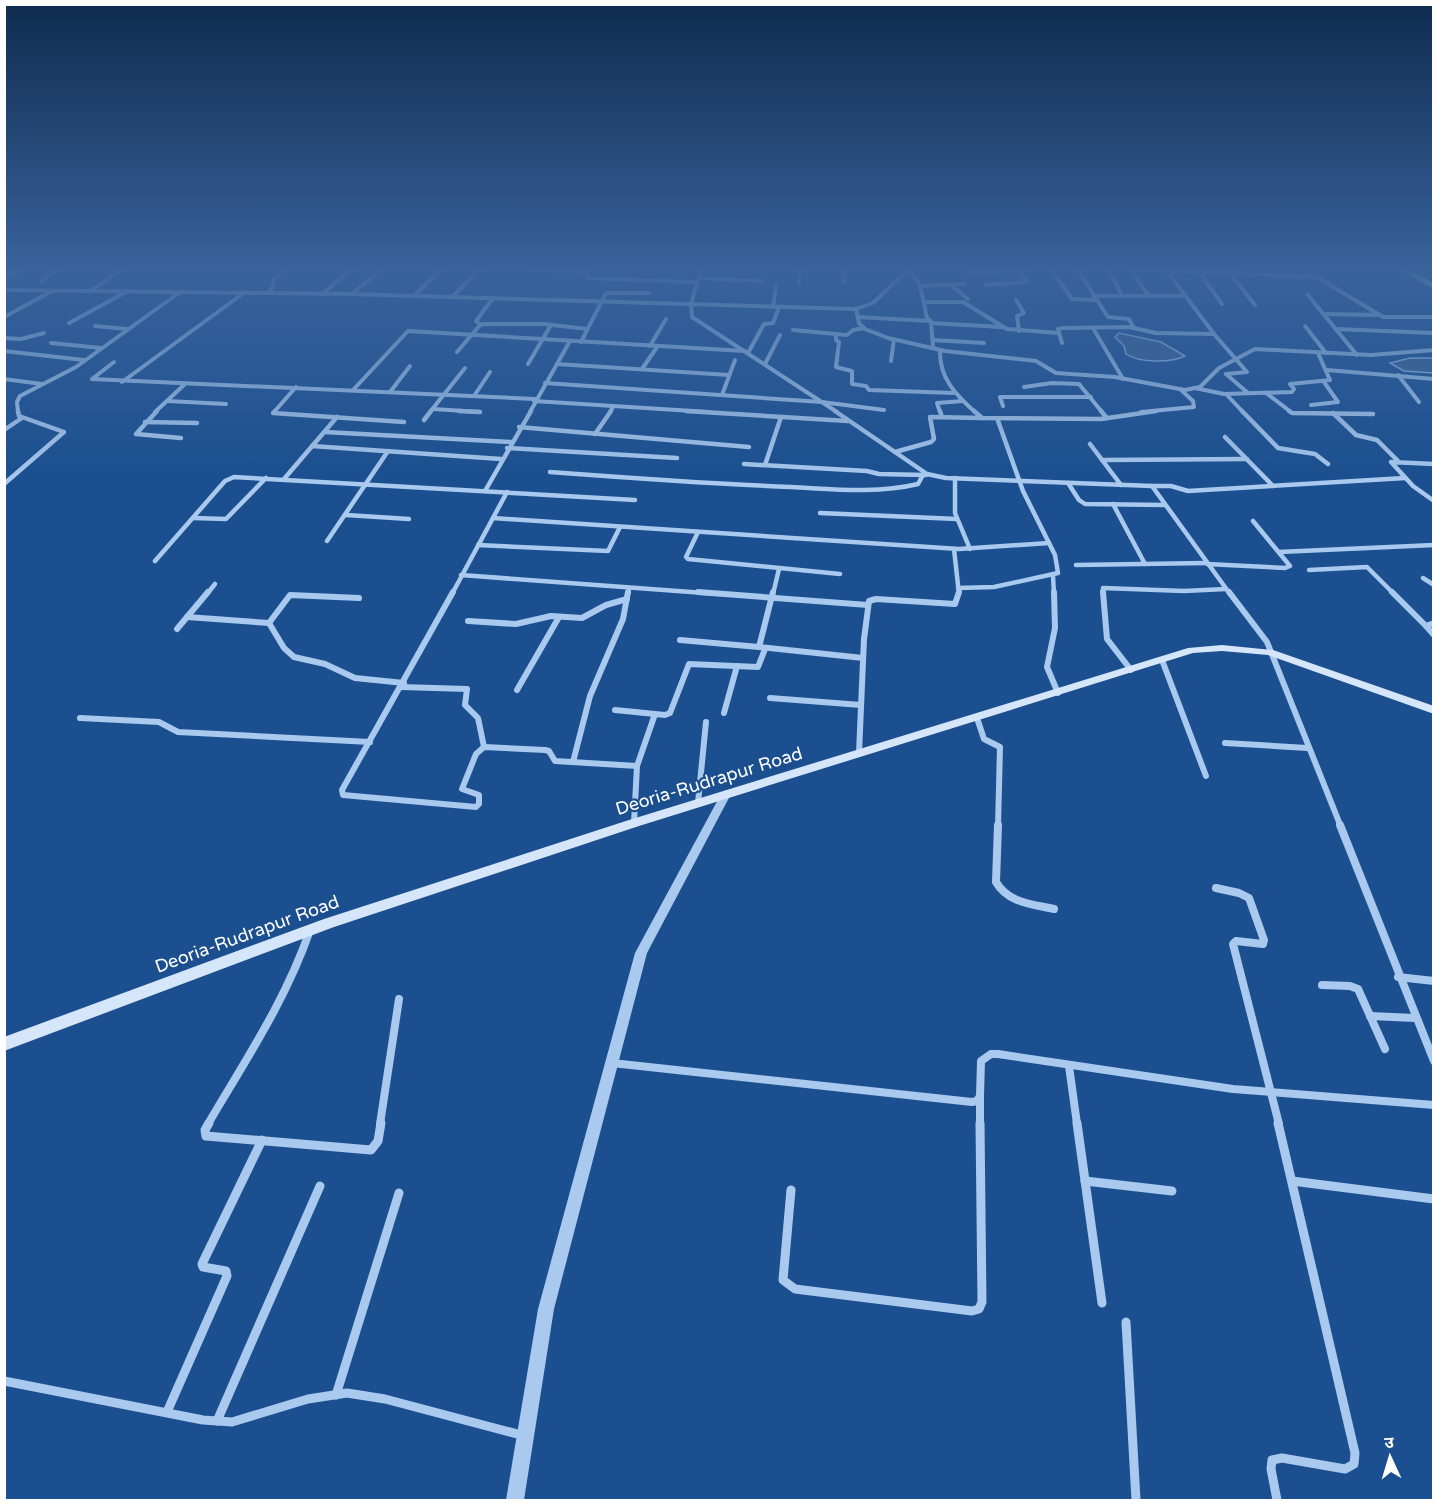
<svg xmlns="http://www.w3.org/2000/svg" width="1438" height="1505" font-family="'Varela Round','Noto Sans Devanagari',sans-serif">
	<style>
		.water { fill: #3c6290; stroke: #9cc4f0; stroke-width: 1.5 }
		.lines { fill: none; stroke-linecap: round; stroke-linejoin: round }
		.minor-far4 { stroke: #a9c9ee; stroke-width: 4 }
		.minor-far3 { stroke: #a9c9ee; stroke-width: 4.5 }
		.minor-far2 { stroke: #a9c9ee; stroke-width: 6 }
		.minor-far1 { stroke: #a9c9ee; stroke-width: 8 }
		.minor { stroke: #a9c9ee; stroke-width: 9 }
		.tertiary { fill: #a9c9ee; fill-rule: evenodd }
		.secondary { fill: #d6e6fa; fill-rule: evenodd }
		.trunk { fill: #f8faff; fill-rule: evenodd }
		.labels { text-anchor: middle; stroke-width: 4.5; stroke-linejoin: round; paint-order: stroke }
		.street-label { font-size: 18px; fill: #fff; stroke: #1b4f8f }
	</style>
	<rect width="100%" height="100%" fill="#1b4f8f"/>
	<g class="water">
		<path d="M 1119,333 L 1161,342 L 1185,356 C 1171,363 1139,363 1126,354 L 1124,346 L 1115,337 Z"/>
		<polygon points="1410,358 1433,358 1433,373 1404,371 1390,363"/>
	</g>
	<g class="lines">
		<g class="minor-far4">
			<polyline points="533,269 585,272 588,278 697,282"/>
			<polyline points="701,269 691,304 692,317 837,412"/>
			<polyline points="799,269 799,283"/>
			<polyline points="1051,269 1072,299 1096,300"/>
			<polyline points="1077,269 1108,317 1129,319 1134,328"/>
			<polyline points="1109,269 1122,296"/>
			<polyline points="1129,269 1317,277 1383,317 1434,317"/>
			<polyline points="1130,269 1149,296"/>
			<polyline points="909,270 920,285 927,318 931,321 933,347"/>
			<polyline points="1166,270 1214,334 1247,372 1226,374"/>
			<polyline points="4,272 16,273"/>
			<polyline points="1199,272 1222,304"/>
			<polyline points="1230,273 1255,305"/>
			<polyline points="967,274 1027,269"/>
			<polyline points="699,278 762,281"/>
			<polyline points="42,281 58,269"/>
			<polyline points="843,282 844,269"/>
			<polyline points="951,285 968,299"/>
			<polyline points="985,285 1027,282 1018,270"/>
			<polyline points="920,286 965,284"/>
			<polyline points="91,291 122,269"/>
			<polyline points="268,293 273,287 274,279 287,269"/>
			<polyline points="322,294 352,269"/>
			<polyline points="352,294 382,269"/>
			<polyline points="1307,294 1357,355"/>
			<polyline points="414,296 441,269"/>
			<polyline points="1093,296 1186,296"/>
			<polyline points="452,297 480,269"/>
			<polyline points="1016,300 1024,313 1017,316 1019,331"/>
			<polyline points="924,302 963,302 1007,329 1059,333"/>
			<polyline points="773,307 776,287"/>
			<polyline points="856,309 859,323 865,329 888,338 945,351 1036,361 1056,373 1115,377 1185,390 1200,387 1219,368 1255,349 1371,355 1434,350"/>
			<polyline points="1324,314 1380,315"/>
			<polyline points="4,317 52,291"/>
			<polyline points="858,317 930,321"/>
			<polyline points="69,323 128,291"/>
			<polyline points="931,323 1002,327"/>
			<polyline points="481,325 476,321 493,298"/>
			<polyline points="95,326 127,329"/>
			<polyline points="1305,326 1326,353"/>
			<polyline points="1093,328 1123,379"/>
			<polyline points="1336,329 1434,333"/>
			<polyline points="793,330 847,335 853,330 864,328"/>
			<polyline points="836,334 836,340 839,342 836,367 852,371 852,384 866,386 869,390 954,393"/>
			<polyline points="4,338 21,339 44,333"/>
			<polyline points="933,340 984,343"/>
			<polyline points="581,342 606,293 649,293"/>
			<polyline points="51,343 101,348"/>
			<polyline points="1062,343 1058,329 1063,328 1129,327 1156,333 1214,334"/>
			<polyline points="650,346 666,319"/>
			<path d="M 940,350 C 939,378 956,395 975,412"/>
			<polyline points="4,351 84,360"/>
			<polyline points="457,352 480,325 484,324 544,324 587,329"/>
			<polyline points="748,353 764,324 773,323 779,307"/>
			<polyline points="891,361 894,339"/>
			<polyline points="114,362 92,379 535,399"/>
			<polyline points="528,364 551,325"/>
			<polyline points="557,364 729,375"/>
			<polyline points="765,364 780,335"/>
			<polyline points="642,369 657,347"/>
			<polyline points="1327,370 1434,379"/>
			<polyline points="1226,374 1248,393"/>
			<polyline points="1398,375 1419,402"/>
			<polyline points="4,379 42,384"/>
			<polyline points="122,382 245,292"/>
			<polyline points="545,383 822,402 884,410"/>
			<polyline points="1024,387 1052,383 1079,384 1102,412"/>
			<polyline points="1195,388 1224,394 1292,392 1294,389 1290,384 1330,380 1318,353"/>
			<polyline points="353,390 408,331 745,351"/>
			<polyline points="390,392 410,366"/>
			<polyline points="1266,393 1291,412"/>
			<polyline points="1226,394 1243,412"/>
			<polyline points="722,395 735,360"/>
			<polyline points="474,396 490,372"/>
			<polyline points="168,401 226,404"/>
			<polyline points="534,401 709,412"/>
			<polyline points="1311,405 1338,402 1324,382"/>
			<polyline points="1003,406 1000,397 1091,397"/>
			<polyline points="433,409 480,412"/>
			<polyline points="18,412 17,402 20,396 76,367 180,292"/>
			<polyline points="155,412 185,384"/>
			<polyline points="274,412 296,387"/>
			<polyline points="430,412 465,368"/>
			<polyline points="530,412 570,341"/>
			<polyline points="610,412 613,407"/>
			<polyline points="940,412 937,403 963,401"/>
			<polyline points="1141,412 1194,407 1193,401 1180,389"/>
		</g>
		<g class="minor-far3">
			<polyline points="157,411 136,434 181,438"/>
			<polyline points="275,411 273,413 404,422"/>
			<polyline points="459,411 480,412"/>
			<polyline points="686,411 848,421"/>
			<polyline points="835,411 927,474 946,478 1152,486 1230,594"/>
			<polyline points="940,411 942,417"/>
			<polyline points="974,411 982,418 1101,419 1156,411"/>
			<polyline points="1101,411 1107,418"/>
			<polyline points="1242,411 1278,448 1315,454 1328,464"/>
			<polyline points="1289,411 1292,413 1373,414"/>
			<polyline points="1333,413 1356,435 1377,440 1398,461"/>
			<polyline points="424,420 431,411"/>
			<polyline points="145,422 197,423"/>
			<polyline points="519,427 749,447"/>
			<polyline points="4,430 22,418"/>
			<polyline points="325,432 511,442"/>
			<polyline points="595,434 611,411"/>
			<polyline points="1225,437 1273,486"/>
			<polyline points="1090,444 1121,485"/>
			<polyline points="312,446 501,459"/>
			<polyline points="507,448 677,458"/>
			<polyline points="895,452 931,442 934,439 930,417 982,418"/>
			<polyline points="1102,460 1247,459"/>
			<polyline points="744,464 867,471 879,474 926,475"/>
			<polyline points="1434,464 1391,462 1413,486 1434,501"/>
			<polyline points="765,465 781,417"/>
			<path d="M 550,472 C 630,478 711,484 791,487 C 833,489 876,494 918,484 L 923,475"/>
			<polyline points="955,478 955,513 970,549"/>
			<polyline points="284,479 337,417"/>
			<polyline points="1068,483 1079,500 1085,504 1165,505"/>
			<polyline points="4,484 64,432 19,416 18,411"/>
			<polyline points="1151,486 1171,486 1188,491 1405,478"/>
			<polyline points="485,491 531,411"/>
			<polyline points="1113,504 1145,564"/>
			<polyline points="820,513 957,519"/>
			<polyline points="346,515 409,519"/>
			<polyline points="193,518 226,519 266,478"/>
			<polyline points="493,518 959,549 1049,543"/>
			<polyline points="698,532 686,557 688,559 840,574"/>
			<polyline points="327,541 388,451"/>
			<polyline points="478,545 608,551 620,527"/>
			<polyline points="954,549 959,594"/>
			<polyline points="1279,552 1434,545"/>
			<polyline points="155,561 225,481 234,477 635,500"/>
			<polyline points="1207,564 1285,568 1290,566 1253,521"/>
			<polyline points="1076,565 1206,563"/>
			<polyline points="1309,570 1367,567 1394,594"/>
			<polyline points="461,575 718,594"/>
			<polyline points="1053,576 1054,594"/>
			<polyline points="1423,578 1434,585"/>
			<polyline points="958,588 994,587 1058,573 1055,555 1023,491 997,418"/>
			<polyline points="207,594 215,584"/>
			<polyline points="452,594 507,492"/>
			<polyline points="628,594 629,589"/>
			<polyline points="773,594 779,569"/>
			<polyline points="1103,594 1103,588 1184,591 1226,589"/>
		</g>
		<g class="minor-far2">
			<polyline points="453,592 342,790 343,795 476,807 479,804 479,795 462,789 476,754 484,747 545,750 549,751 555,761 637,766"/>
			<polyline points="698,592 868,605"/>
			<polyline points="773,592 759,647 863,658"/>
			<polyline points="1054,592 1055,628 1047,667 1058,693"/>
			<polyline points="1103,592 1107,639 1131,670"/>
			<polyline points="1229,592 1267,642 1341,827"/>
			<polyline points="1392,592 1426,626"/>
			<polyline points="187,617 269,623 284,648 294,657 325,664 355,678 404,683"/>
			<polyline points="468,621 516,624 551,616 582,618 606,605 627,599"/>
			<polyline points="269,623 290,595 359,598"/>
			<polyline points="1434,623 1426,626 1434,635"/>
			<polyline points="177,629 208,592"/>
			<polyline points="680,640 759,647"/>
			<polyline points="1162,660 1206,776"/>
			<polyline points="401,687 467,689 465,705 478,718 484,747"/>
			<polyline points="517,690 559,617"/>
			<polyline points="770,698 861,705"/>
			<polyline points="615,710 665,715 670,713 689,664 758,667 765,649"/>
			<polyline points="724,713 737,666"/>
			<polyline points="80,718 159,722 178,732 370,742"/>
			<polyline points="977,718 984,739 1000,747 998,827"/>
			<polyline points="1225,743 1307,748"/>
			<polyline points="859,753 864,639 869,601 876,599 955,604 959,592"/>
			<polyline points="573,762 590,696 623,619 628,592"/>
			<polyline points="698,803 706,722"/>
			<polyline points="634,823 637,766 655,714"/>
		</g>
		<g class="minor-far1">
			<path d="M 998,825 L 996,882 C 1008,903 1032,904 1054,909"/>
			<polyline points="1340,825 1434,1061"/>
			<polyline points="1216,888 1239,893 1249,898 1264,940 1263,944 1236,941 1233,944 1279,1124"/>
			<polyline points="1398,977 1434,981"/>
			<polyline points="1322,985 1350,986 1358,989 1385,1049"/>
			<polyline points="1370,1016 1415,1018"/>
			<polyline points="612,1063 972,1102 977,1101 980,1096 981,1061 991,1054 998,1054 1233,1089 1434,1105"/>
			<polyline points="1069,1066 1077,1124"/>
			<polyline points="980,1098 980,1124"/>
			<path d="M 208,1124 C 245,1061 286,1000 310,930"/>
			<polyline points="380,1124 399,999"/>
		</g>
		<g class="minor">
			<polyline points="209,1123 205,1130 206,1136 371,1150 378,1141 381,1123"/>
			<polyline points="1077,1123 1102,1303"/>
			<polyline points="1085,1181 1172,1191"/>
			<polyline points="1292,1181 1434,1199"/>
			<polyline points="791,1190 783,1280 795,1289 972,1311 979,1309 982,1302 980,1123"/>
			<polyline points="1126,1322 1136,1500"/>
			<polyline points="4,1381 203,1420 232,1422 308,1399 347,1393 385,1399 525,1436"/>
			<polyline points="336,1395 399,1193"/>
			<polyline points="167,1412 227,1276 226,1271 203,1267 202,1264 262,1140"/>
			<polyline points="217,1421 320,1186"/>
			<polyline points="1277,1500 1271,1469 1272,1460 1282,1458 1345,1469 1354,1464 1355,1453 1278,1123"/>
		</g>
		<g class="tertiary">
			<polygon points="19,269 26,269 4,281 4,277"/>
			<polygon points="906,269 911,269 875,304 856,311 352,296 4,292 4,288 352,292 856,307 871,302"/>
			<polygon points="726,790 731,794 647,953 554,1309 524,1500 506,1500 538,1309 635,953 721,794"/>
		</g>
		<polygon class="secondary" points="1222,645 1273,650 1434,706 1434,714 1268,655 1222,651 1193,653 639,826 334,927 4,1051 4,1037 324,919 629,820 1188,648"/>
		<polygon class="trunk" points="1398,269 1409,269 1434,283 1434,289"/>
	</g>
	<linearGradient id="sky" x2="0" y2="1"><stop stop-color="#0f2b4f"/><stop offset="0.56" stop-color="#39639b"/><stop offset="1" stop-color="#39639b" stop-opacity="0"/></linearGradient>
	<rect width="1438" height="480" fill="url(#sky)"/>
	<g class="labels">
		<g class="street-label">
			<text transform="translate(709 781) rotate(-17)" y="6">Deoria-Rudrapur Road</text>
			<text transform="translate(247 934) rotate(-20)" y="6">Deoria-Rudrapur Road</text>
		</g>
	</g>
	<rect width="1438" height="1505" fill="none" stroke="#ffffff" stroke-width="12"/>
	<g transform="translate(1390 1457) rotate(356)" stroke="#1b4f8f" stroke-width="4.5" paint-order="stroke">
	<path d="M0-4.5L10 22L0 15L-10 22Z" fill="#ffffff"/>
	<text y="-9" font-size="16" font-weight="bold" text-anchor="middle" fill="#ffffff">उ</text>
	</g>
</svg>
